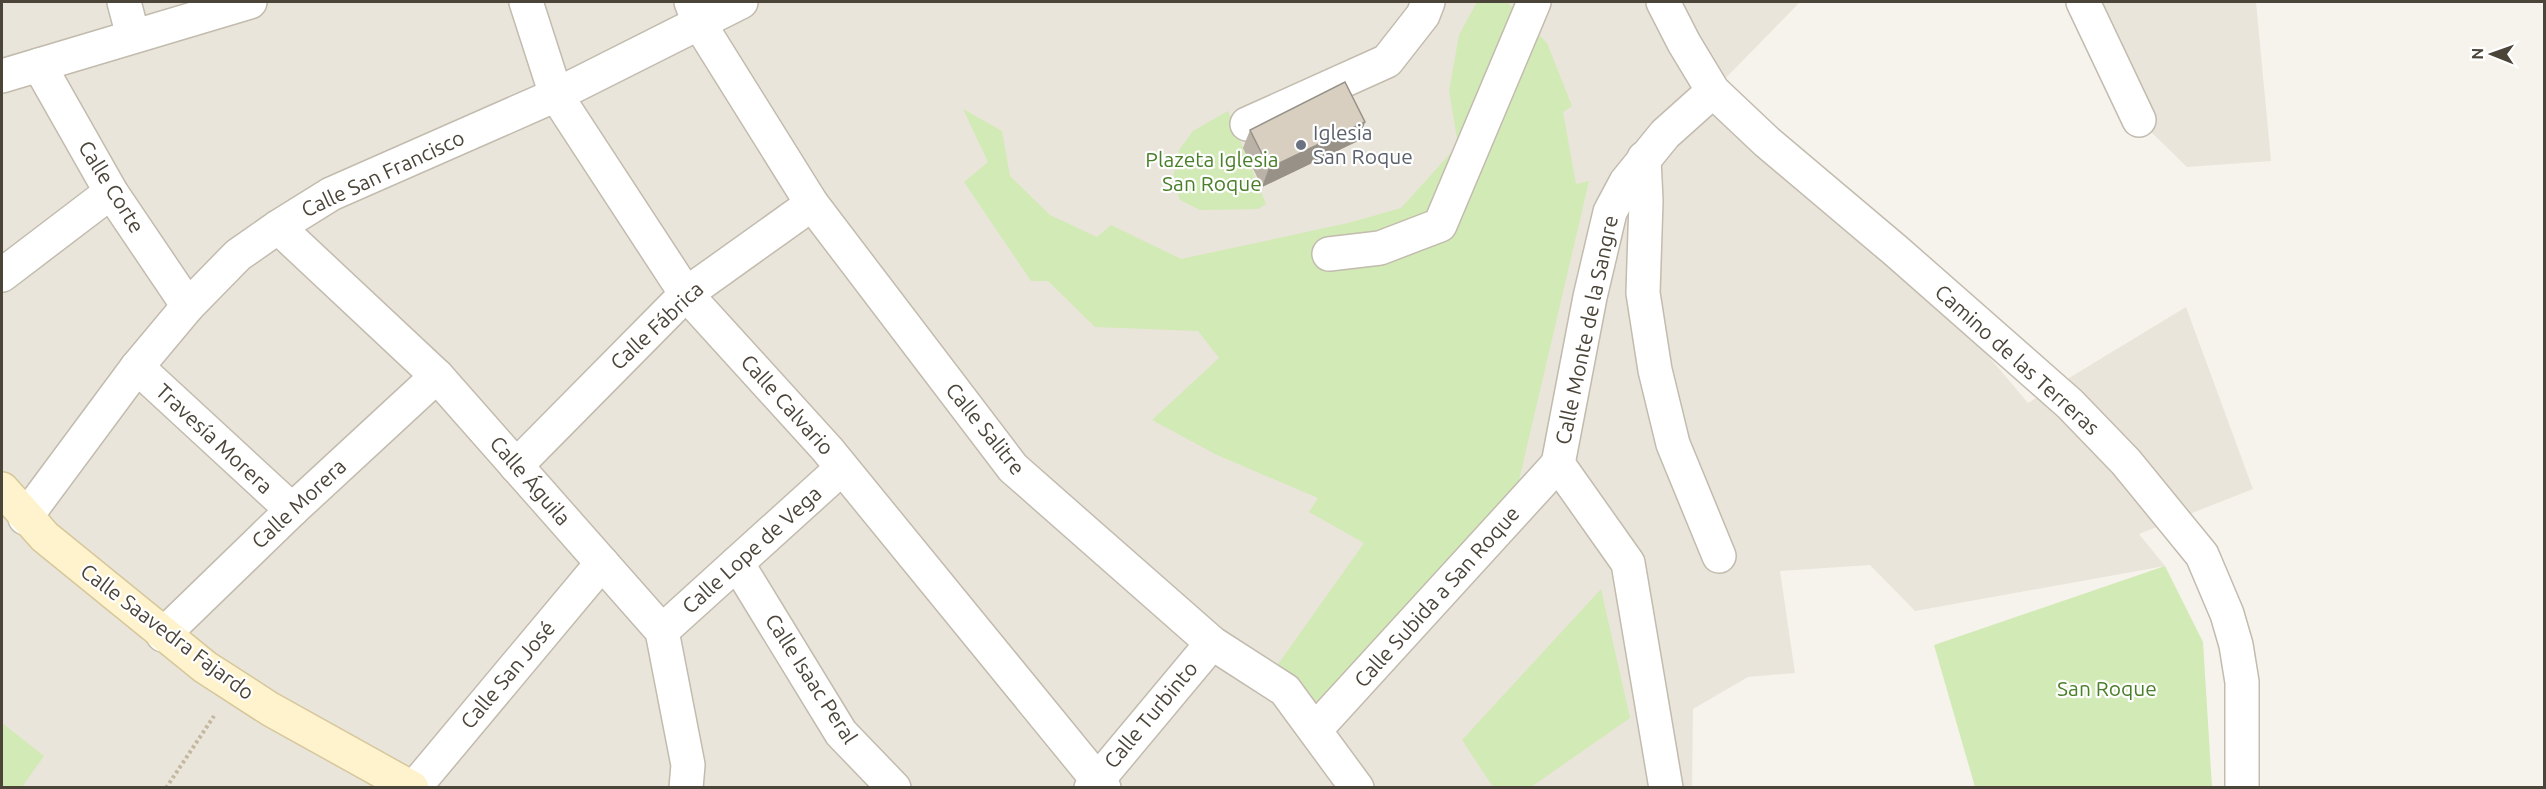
<svg xmlns="http://www.w3.org/2000/svg" width="2546" height="789" font-family="Ubuntu,sans-serif">
	<style>
		.residential { fill: #eae5da }
		.green { fill: #d2eab5 }
		.lines { fill: none; stroke-linecap: round; stroke-linejoin: round }
		.minor-casing { stroke: #c2bbae; stroke-width: 36 }
		.secondary-casing { stroke: #d6c79b; stroke-width: 36 }
		.path { stroke: #c4b79f; stroke-width: 4; stroke-dasharray: 3 3; stroke-linecap: butt }
		.minor { stroke: #fff; stroke-width: 33 }
		.secondary { stroke: #fff3cd; stroke-width: 33 }
		.wall { fill: #bab2a6 }
		.shaded-wall { fill: #979187 }
		.building { fill: #d8cfc1; stroke: #979187; stroke-width: 1.5 }
		.worship-dot { fill: #6b7280; stroke: #fff; stroke-width: 2 }
		.labels { text-anchor: middle; stroke-width: 4.5; stroke-linejoin: round; paint-order: stroke }
		.worship-label { font-size: 21px; fill: #5b616d; stroke: #fff; text-anchor: start }
		.park-label { font-size: 21px; fill: #4a7f2a; stroke: #fff }
		.street-label { font-size: 21px; fill: #4b4439; stroke: #fff }
	</style>
	<rect width="100%" height="100%" fill="#f6f3ec"/>
	<g class="residential">
		<polygon points="2,2 1800,2 1714,90 1910,263 2028,403 2186,307 2253,489 2139,534 2165,566 1915,611 1870,565 1780,571 1795,673 1748,677 1693,709 1692,787 2,788"/>
		<polygon points="2083,2 2256,2 2271,161 2187,167 2139,120"/>
	</g>
	<g class="green">
		<polygon points="1477,2 1507,2 1547,43 1572,106 1563,112 1576,184 1589,181 1517,489 1326,696 1310,705 1276,667 1364,543 1309,512 1318,498 1217,455 1152,420 1219,358 1198,331 1095,327 1048,281 1031,281 964,182 988,162 963,109 1002,131 1010,176 1050,215 1097,237 1111,225 1181,259 1348,223 1401,208 1458,145 1449,91 1459,35"/>
		<polygon points="1228,111 1266,204 1258,209 1200,210 1180,200 1172,182 1179,150 1193,131"/>
		<polygon points="2165,566 2203,642 2212,787 1975,787 1934,645"/>
		<polygon points="1601,589 1630,718 1531,787 1493,787 1462,740"/>
		<polygon points="2,723 44,756 22,787 2,787"/>
	</g>
	<g class="lines">
		<defs>
			<g id="minor">
				<polyline points="124,2 133,36"/>
				<polyline points="526,2 556,95 686,294 827,449 1104,788"/>
				<polyline points="691,2 699,23 812,204 1013,468 1212,643 1285,690 1357,788"/>
				<polyline points="1663,2 1684,43 1713,91 1767,142 1895,250 2070,404 2126,462 2202,555 2227,614 2236,645 2242,682 2242,788"/>
				<polyline points="2083,2 2139,120"/>
				<polyline points="39,65 111,192 188,306"/>
				<polyline points="2,76 250,2"/>
				<polyline points="1247,124 1387,61 1423,15 1428,2"/>
				<polyline points="1644,158 1646,201 1643,293 1655,370 1673,444 1719,556"/>
				<polyline points="278,227 437,376 662,631 688,765 686,788"/>
				<polyline points="1329,254 1380,248 1440,225 1534,2"/>
				<polyline points="2,275 111,192"/>
				<polyline points="137,367 292,510"/>
				<polyline points="1558,464 1590,297 1610,212 1626,182 1665,134 1713,91"/>
				<polyline points="1558,464 1628,563 1666,788"/>
				<polyline points="516,466 686,294 812,204"/>
				<polyline points="25,518 137,367 188,306 238,255 278,227 331,194 556,95 741,2"/>
				<polyline points="737,563 841,733 894,788"/>
				<polyline points="662,631 842,468"/>
				<polyline points="163,635 292,510 437,376"/>
				<polyline points="1315,730 1558,464"/>
				<polyline points="414,788 602,563"/>
				<polyline points="1091,788 1212,643"/>
			</g>
			<polyline id="secondary" points="2,489 45,537 205,667 270,709 412,788"/>
		</defs>
		<use href="#minor" class="minor-casing"/>
		<use href="#secondary" class="secondary-casing"/>
		<polyline class="path" points="166,788 214,716"/>
		<use href="#minor" class="minor"/>
		<use href="#secondary" class="secondary"/>
	</g>
	<polygon class="wall" points="1365,122 1358,141 1262,187 1243,148 1250,130"/>
	<polygon class="shaded-wall" points="1365,122 1358,141 1262,187 1269,168"/>
	<polygon class="building" points="1345,82 1365,122 1269,168 1250,130"/>
	<circle class="worship-dot" cx="1301" cy="145" r="6"/>
	<g class="labels">
		<g class="worship-label">
			<text x="1313" y="140">Iglesia<tspan x="1313" dy="24">San Roque</tspan></text>
		</g>
		<g class="park-label">
			<text x="1212" y="167">Plazeta Iglesia<tspan x="1212" dy="24">San Roque</tspan></text>
			<text x="2107" y="696">San Roque</text>
		</g>
		<g class="street-label">
			<text transform="translate(383 174) rotate(-25)" y="7">Calle San Francisco</text>
			<text transform="translate(111 187) rotate(58)" y="7">Calle Corte</text>
			<text transform="translate(657 326) rotate(-43)" y="7">Calle Fábrica</text>
			<text transform="translate(1587 330) rotate(-78)" y="7">Calle Monte de la Sangre</text>
			<text transform="translate(2017 360) rotate(42)" y="7">Camino de las Terreras</text>
			<text transform="translate(787 405) rotate(48)" y="7">Calle Calvario</text>
			<text transform="translate(985 429) rotate(51)" y="7">Calle Salitre</text>
			<text transform="translate(214 439) rotate(43)" y="7">Travesía Morera</text>
			<text transform="translate(530 481) rotate(49)" y="7">Calle Águila</text>
			<text transform="translate(299 504) rotate(-43)" y="7">Calle Morera</text>
			<text transform="translate(752 550) rotate(-42)" y="7">Calle Lope de Vega</text>
			<text transform="translate(1437 597) rotate(-48)" y="7">Calle Subida a San Roque</text>
			<text transform="translate(167 632) rotate(37)" y="7">Calle Saavedra Fajardo</text>
			<text transform="translate(508 675) rotate(-50)" y="7">Calle San José</text>
			<text transform="translate(811 679) rotate(57)" y="7">Calle Isaac Peral</text>
			<text transform="translate(1151 715) rotate(-50)" y="7">Calle Turbinto</text>
		</g>
	</g>
	<rect width="2546" height="789" fill="none" stroke="#4b4439" stroke-width="6"/>
	<g transform="translate(2492 54) rotate(271)" stroke="#ffffff" stroke-width="4.5" paint-order="stroke">
	<path d="M0-4.5L10 22L0 15L-10 22Z" fill="#4b4439"/>
	<text y="-9" font-size="16" font-weight="bold" text-anchor="middle" fill="#4b4439">N</text>
	</g>
</svg>
